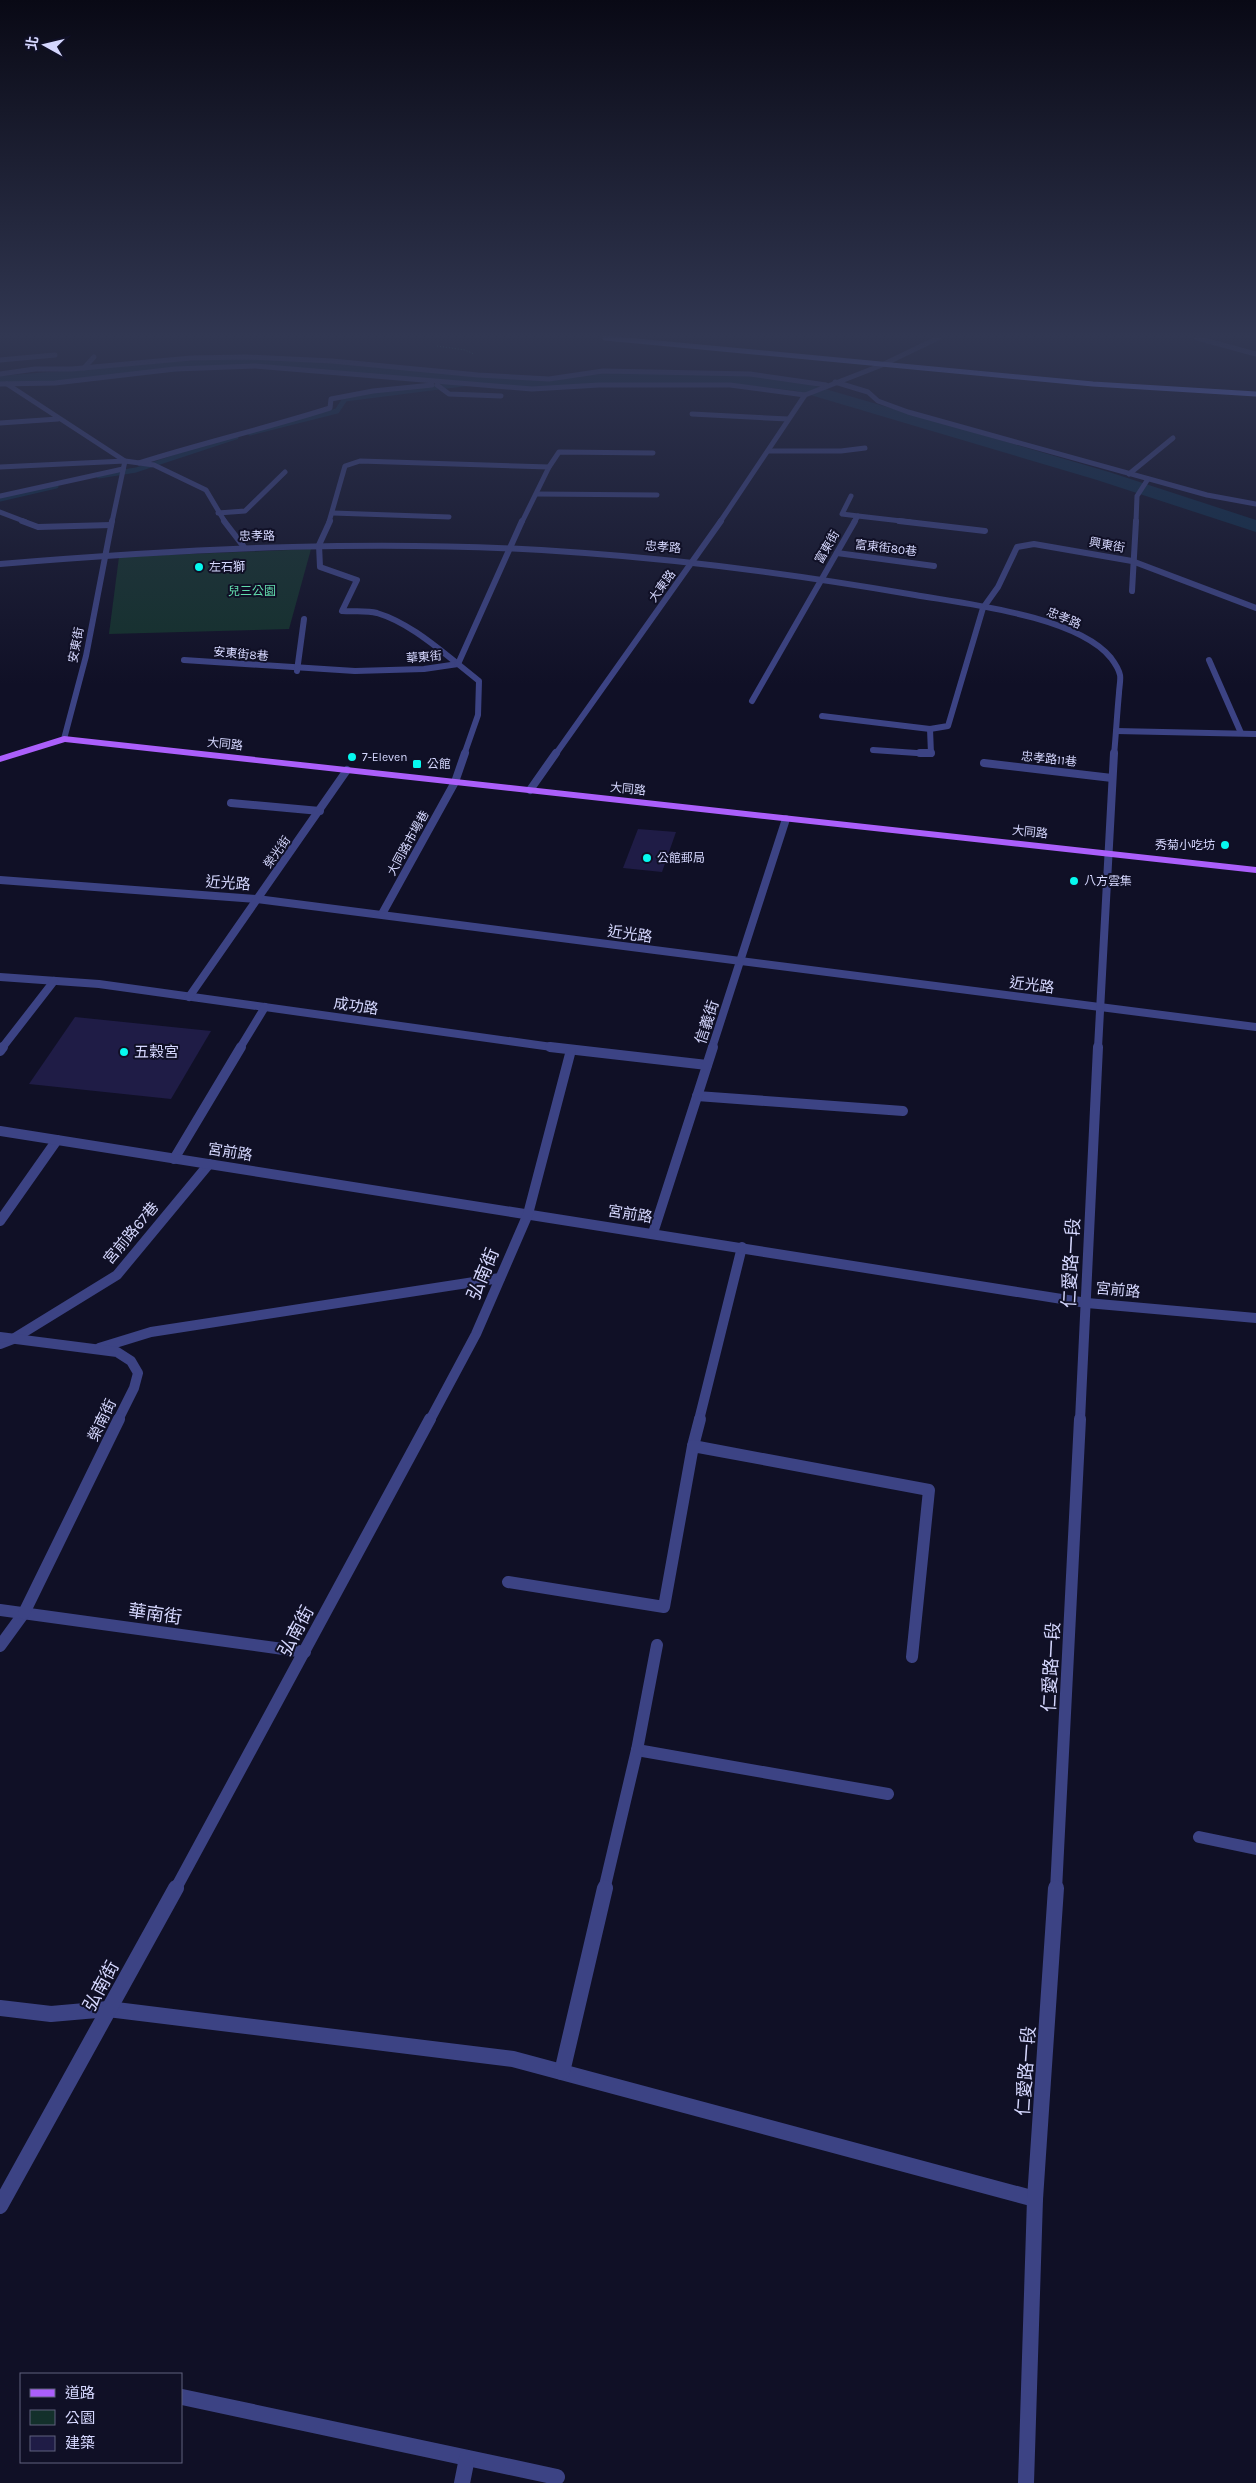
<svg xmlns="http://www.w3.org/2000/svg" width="1256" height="2483" font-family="Karla,'Noto Sans TC',sans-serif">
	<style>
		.green { fill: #13302b }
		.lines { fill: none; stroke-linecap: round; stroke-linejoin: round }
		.stream { stroke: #0d2b47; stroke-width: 5 }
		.canal { fill: #0d2b47; fill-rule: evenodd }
		.building { fill: #1f1c46 }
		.path { stroke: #32b59b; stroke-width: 1; stroke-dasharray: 1 2; stroke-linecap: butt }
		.service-far5 { stroke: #3c4384; stroke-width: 5 }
		.service-far4 { stroke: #3c4384; stroke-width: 6 }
		.service-far3 { stroke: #3c4384; stroke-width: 8 }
		.service-far2 { stroke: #3c4384; stroke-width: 10 }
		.service-far1 { stroke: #3c4384; stroke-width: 12 }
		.service { stroke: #3c4384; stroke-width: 16 }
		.minor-far5 { stroke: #3c4384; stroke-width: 5 }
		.minor-far4 { stroke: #3c4384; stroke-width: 6 }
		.minor-far3 { stroke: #3c4384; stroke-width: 8 }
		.minor-far2 { stroke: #3c4384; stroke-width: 10 }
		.minor-far1 { stroke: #3c4384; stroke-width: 12 }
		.minor { stroke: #3c4384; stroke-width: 16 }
		.tertiary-far5 { stroke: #3c4384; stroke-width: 5 }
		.tertiary-far4 { stroke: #3c4384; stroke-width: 6 }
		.tertiary-far3 { stroke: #3c4384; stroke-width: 8 }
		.tertiary-far2 { stroke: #3c4384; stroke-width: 10 }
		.tertiary-far1 { stroke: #3c4384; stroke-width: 12 }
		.tertiary { stroke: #3c4384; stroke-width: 16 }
		.secondary { stroke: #6f7ffb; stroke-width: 5 }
		.primary { fill: #ab5ffb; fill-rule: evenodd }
		.poi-dot { fill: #06f9ef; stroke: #101026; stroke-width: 2 }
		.labels { text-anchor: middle; stroke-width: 4; stroke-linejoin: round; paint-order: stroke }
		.far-street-label { font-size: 12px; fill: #d5d7fe; stroke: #101026 }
		.far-poi-label { font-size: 12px; fill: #d5d7fe; stroke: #101026; text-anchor: start }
		.far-park-label { font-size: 12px; fill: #62ddad; stroke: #101026 }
		.street-label { font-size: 15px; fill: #d5d7fe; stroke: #101026 }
		.poi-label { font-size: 15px; fill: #d5d7fe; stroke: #101026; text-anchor: start }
		.near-street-label { font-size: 18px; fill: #d5d7fe; stroke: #101026 }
	</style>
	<rect width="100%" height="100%" fill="#101026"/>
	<polygon class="green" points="311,549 289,629 109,634 119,557"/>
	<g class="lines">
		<g class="stream">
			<polyline points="250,433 337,411 345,399 486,381"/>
			<polyline points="99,476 136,470 236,437"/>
			<polyline points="0,499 56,486"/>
		</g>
		<polygon class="canal" points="230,357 333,361 467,375 545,379 612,373 746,375 798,381 1109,472 1256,520 1256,532 1097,480 797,391 746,385 612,383 545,389 467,385 333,371 230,367 0,386 0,376"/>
	</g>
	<g class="building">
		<polygon points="638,829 676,832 662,872 623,868"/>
		<polygon points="75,1017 211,1031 171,1099 29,1084"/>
	</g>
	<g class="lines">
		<polyline class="path" points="437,346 465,350 474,354"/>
		<g class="service-far5">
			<polyline points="1197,338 1256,354"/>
			<polyline points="0,360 55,355"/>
			<polyline points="84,368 94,357"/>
			<polyline points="0,374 35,369 72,369 191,358 246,357 332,361 478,375 549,379 603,371 750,374 826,385"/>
			<polyline points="835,382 868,392 878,401 908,412 1207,495 1256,504"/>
			<polyline points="0,384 55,383 175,369 255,366 532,389 599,385 730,385 805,395"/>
			<polyline points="7,384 125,461 154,465 206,490 225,522"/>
			<polyline points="437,385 449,394 501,396"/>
			<polyline points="692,414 788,419"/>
			<polyline points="0,423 58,419"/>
			<polyline points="769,451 841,451 865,448"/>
			<path d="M 139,463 C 202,443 267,428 330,408 L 331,399 L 373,391 L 432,385"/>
			<polyline points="549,467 559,452 653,453"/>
			<polyline points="1129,474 1173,438"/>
			<polyline points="537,494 657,495"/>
			<polyline points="0,496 123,469"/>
			<polyline points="851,496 842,514 858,516"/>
			<polyline points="0,512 26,522"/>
			<polyline points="218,513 245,511 285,472"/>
			<polyline points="333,513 449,517"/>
			<polyline points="329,522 345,466 360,461 549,467 522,522"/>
			<polyline points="1136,522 1137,496 1148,479"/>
		</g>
		<g class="service-far4">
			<polyline points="22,521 38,527 111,525"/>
			<polyline points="224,521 244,547"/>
			<path d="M 330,521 L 319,545 L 320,567 L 357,580 L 342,611 C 353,612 366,610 377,613 C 407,622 434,645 458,664"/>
			<polyline points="837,553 934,566"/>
			<polyline points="1132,591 1136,521"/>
			<polyline points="983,608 998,587 1017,547 1034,544 1132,561 1256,608"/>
			<polyline points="184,660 355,671 424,669 458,664"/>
			<polyline points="1209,660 1241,733"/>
			<polyline points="458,664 479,681 478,715 464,755"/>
			<polyline points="458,664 522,521"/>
			<polyline points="297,671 304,619"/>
			<polyline points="1116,731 1256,734"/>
			<polyline points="873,750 931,754 930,729"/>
		</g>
		<g class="service-far3">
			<polyline points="920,753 931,753"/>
			<polyline points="984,763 1112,778"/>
			<polyline points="231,803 320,811"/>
			<polyline points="382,914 455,782 465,753"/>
			<polyline points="0,977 99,984 559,1048"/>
			<polyline points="240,1048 265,1007"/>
			<polyline points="712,1048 786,819"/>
		</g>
		<g class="service-far2">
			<polyline points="550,1047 707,1065"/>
			<polyline points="697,1096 903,1111"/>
			<polyline points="174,1159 241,1047"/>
			<polyline points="0,1221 57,1140"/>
			<polyline points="653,1233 713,1047"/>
			<polyline points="0,1344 13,1339 117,1275 209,1164"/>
			<polyline points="99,1348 151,1332 500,1278"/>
			<polyline points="699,1420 742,1247"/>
		</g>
		<g class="service-far1">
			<polyline points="693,1446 700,1419"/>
			<polyline points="508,1582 664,1607 693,1446 929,1490 912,1657"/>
			<polyline points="0,1646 24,1613"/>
			<polyline points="637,1750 888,1794"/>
			<polyline points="1199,1837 1256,1849"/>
			<polyline points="604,1890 637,1750 657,1645"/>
		</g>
		<g class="service">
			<polyline points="0,2008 51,2014 108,2009 513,2059 1035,2199"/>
			<polyline points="562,2072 605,1888"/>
			<polyline points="182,2397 557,2477"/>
			<polyline points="462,2483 467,2458"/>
		</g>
		<g class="minor-far5">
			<polyline points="0,467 125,461 112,522"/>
			<polyline points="854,522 858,516 910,522"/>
		</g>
		<g class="minor-far4">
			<polyline points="899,521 985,531"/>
			<polyline points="752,701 855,521"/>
			<polyline points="822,716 930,729 948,726 983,608"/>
			<polyline points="64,739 86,656 112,521"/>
		</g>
		<g class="minor-far3">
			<polyline points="0,880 257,899 1256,1027"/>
			<polyline points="189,997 347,770"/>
			<polyline points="2,1048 54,981"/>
		</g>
		<g class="minor-far2">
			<polyline points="0,1051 3,1047"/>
			<polyline points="0,1131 1087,1303 1256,1318"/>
			<polyline points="0,1337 117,1352 131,1361 138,1373 134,1388 118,1420"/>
			<polyline points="430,1420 476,1334 528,1214 571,1050"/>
		</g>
		<g class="minor-far1">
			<polyline points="0,1610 305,1652"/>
			<polyline points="24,1613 119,1419"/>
			<polyline points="175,1890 430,1419"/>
		</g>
		<polyline class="minor" points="0,2206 176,1888"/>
		<polyline class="tertiary-far5" points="720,522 805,395 882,365 938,338"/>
		<g class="tertiary-far4">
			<path d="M 0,564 C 194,548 390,538 585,553 C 696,561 805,576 915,595 C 967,604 1077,616 1111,658 C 1114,662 1119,670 1120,675 C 1121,680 1119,688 1119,693 C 1117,714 1116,734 1114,755"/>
			<polyline points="555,755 721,521"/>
		</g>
		<g class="tertiary-far3">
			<polyline points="530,790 556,753"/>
			<polyline points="1098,1048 1114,753"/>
		</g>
		<polyline class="tertiary-far2" points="1080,1420 1098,1047"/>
		<polyline class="tertiary-far1" points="1056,1890 1080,1419"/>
		<polyline class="tertiary" points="1026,2483 1035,2199 1056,1888"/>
		<polyline class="secondary" points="605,338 1093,384 1256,394"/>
		<polygon class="primary" points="64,736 1256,867 1256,873 65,742 0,762 0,756"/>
	</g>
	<linearGradient id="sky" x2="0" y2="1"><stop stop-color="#090915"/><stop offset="0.49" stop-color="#313752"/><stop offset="1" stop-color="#313752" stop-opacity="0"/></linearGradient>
	<rect width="1256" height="685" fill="url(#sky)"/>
	<g class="poi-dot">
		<circle cx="199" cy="567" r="5"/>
		<circle cx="352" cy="757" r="5"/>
		<rect x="412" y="759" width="10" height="10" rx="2.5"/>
		<circle cx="1225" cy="845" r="5"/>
		<circle cx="647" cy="858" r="5"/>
		<circle cx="1074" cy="881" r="5"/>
		<circle cx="124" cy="1052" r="5"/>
	</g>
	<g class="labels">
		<g class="far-street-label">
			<text transform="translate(257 536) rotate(-1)" y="4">忠孝路</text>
			<text transform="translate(1107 545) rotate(10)" y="4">興東街</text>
			<text transform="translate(663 547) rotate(4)" y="4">忠孝路</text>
			<text transform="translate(827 547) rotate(-60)" y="4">富東街</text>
			<text transform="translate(886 548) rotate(7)" y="4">富東街80巷</text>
			<text transform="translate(662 586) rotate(-54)" y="4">大東路</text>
			<text transform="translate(1064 618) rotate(23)" y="4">忠孝路</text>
			<text transform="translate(76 645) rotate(-79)" y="4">安東街</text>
			<text transform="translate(241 654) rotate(5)" y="4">安東街8巷</text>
			<text transform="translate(424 657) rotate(-5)" y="4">華東街</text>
			<text transform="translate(225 744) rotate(6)" y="4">大同路</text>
			<text transform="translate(1049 759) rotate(6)" y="4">忠孝路11巷</text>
			<text transform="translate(628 789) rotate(6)" y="4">大同路</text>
			<text transform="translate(1030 832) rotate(6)" y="4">大同路</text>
			<text transform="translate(408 843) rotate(-61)" y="4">大同路市場巷</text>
			<text transform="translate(277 852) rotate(-54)" y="4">榮光街</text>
		</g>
		<g class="far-poi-label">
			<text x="209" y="571">左石獅</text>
			<text x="362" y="761">7-Eleven</text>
			<text x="427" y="768">公館</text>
			<text x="1215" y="849" text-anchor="end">秀菊小吃坊</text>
			<text x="657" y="862">公館郵局</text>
			<text x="1084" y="885">八方雲集</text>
		</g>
		<g class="far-park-label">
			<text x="252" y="595">兒三公園</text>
		</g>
		<g class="street-label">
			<text transform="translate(228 883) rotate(4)" y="5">近光路</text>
			<text transform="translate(630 934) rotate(8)" y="5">近光路</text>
			<text transform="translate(1032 985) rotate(7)" y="5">近光路</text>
			<text transform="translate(356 1006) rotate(8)" y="5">成功路</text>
			<text transform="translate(707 1022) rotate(-72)" y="5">信義街</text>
			<text transform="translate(230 1152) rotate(9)" y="5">宮前路</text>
			<text transform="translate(630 1214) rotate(9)" y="5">宮前路</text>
			<text transform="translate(131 1233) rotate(-50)" y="5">宮前路67巷</text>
			<text transform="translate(1118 1290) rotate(5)" y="5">宮前路</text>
			<text transform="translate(102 1420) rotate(-64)" y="5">榮南街</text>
		</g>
		<g class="poi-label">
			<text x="134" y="1057">五穀宮</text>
		</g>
		<g class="near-street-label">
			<text transform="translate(1071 1263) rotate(-87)" y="6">仁愛路一段</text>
			<text transform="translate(483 1274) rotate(-67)" y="6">弘南街</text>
			<text transform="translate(155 1614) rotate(8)" y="6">華南街</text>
			<text transform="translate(296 1631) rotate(-62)" y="6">弘南街</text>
			<text transform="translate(1051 1667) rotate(-87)" y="6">仁愛路一段</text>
			<text transform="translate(101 1986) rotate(-61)" y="6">弘南街</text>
			<text transform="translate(1026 2071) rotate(-86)" y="6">仁愛路一段</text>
		</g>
	</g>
	<rect x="20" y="2373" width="162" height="90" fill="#101026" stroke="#5f607c"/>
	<rect x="30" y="2389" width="25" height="8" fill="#ab5ffb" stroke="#5f607c"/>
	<text x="65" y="2398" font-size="15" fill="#d5d7fe">道路</text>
	<rect x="30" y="2410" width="25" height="15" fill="#13302b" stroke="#5f607c"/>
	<text x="65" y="2423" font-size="15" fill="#d5d7fe">公園</text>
	<rect x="30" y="2436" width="25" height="15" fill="#1f1c46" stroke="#5f607c"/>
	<text x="65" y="2448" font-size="15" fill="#d5d7fe">建築</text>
	<g transform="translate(45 45) rotate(278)" stroke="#101026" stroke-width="4" paint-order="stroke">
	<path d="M0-4L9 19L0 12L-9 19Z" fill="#d5d7fe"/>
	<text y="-8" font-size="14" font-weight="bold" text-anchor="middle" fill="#d5d7fe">北</text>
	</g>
</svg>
